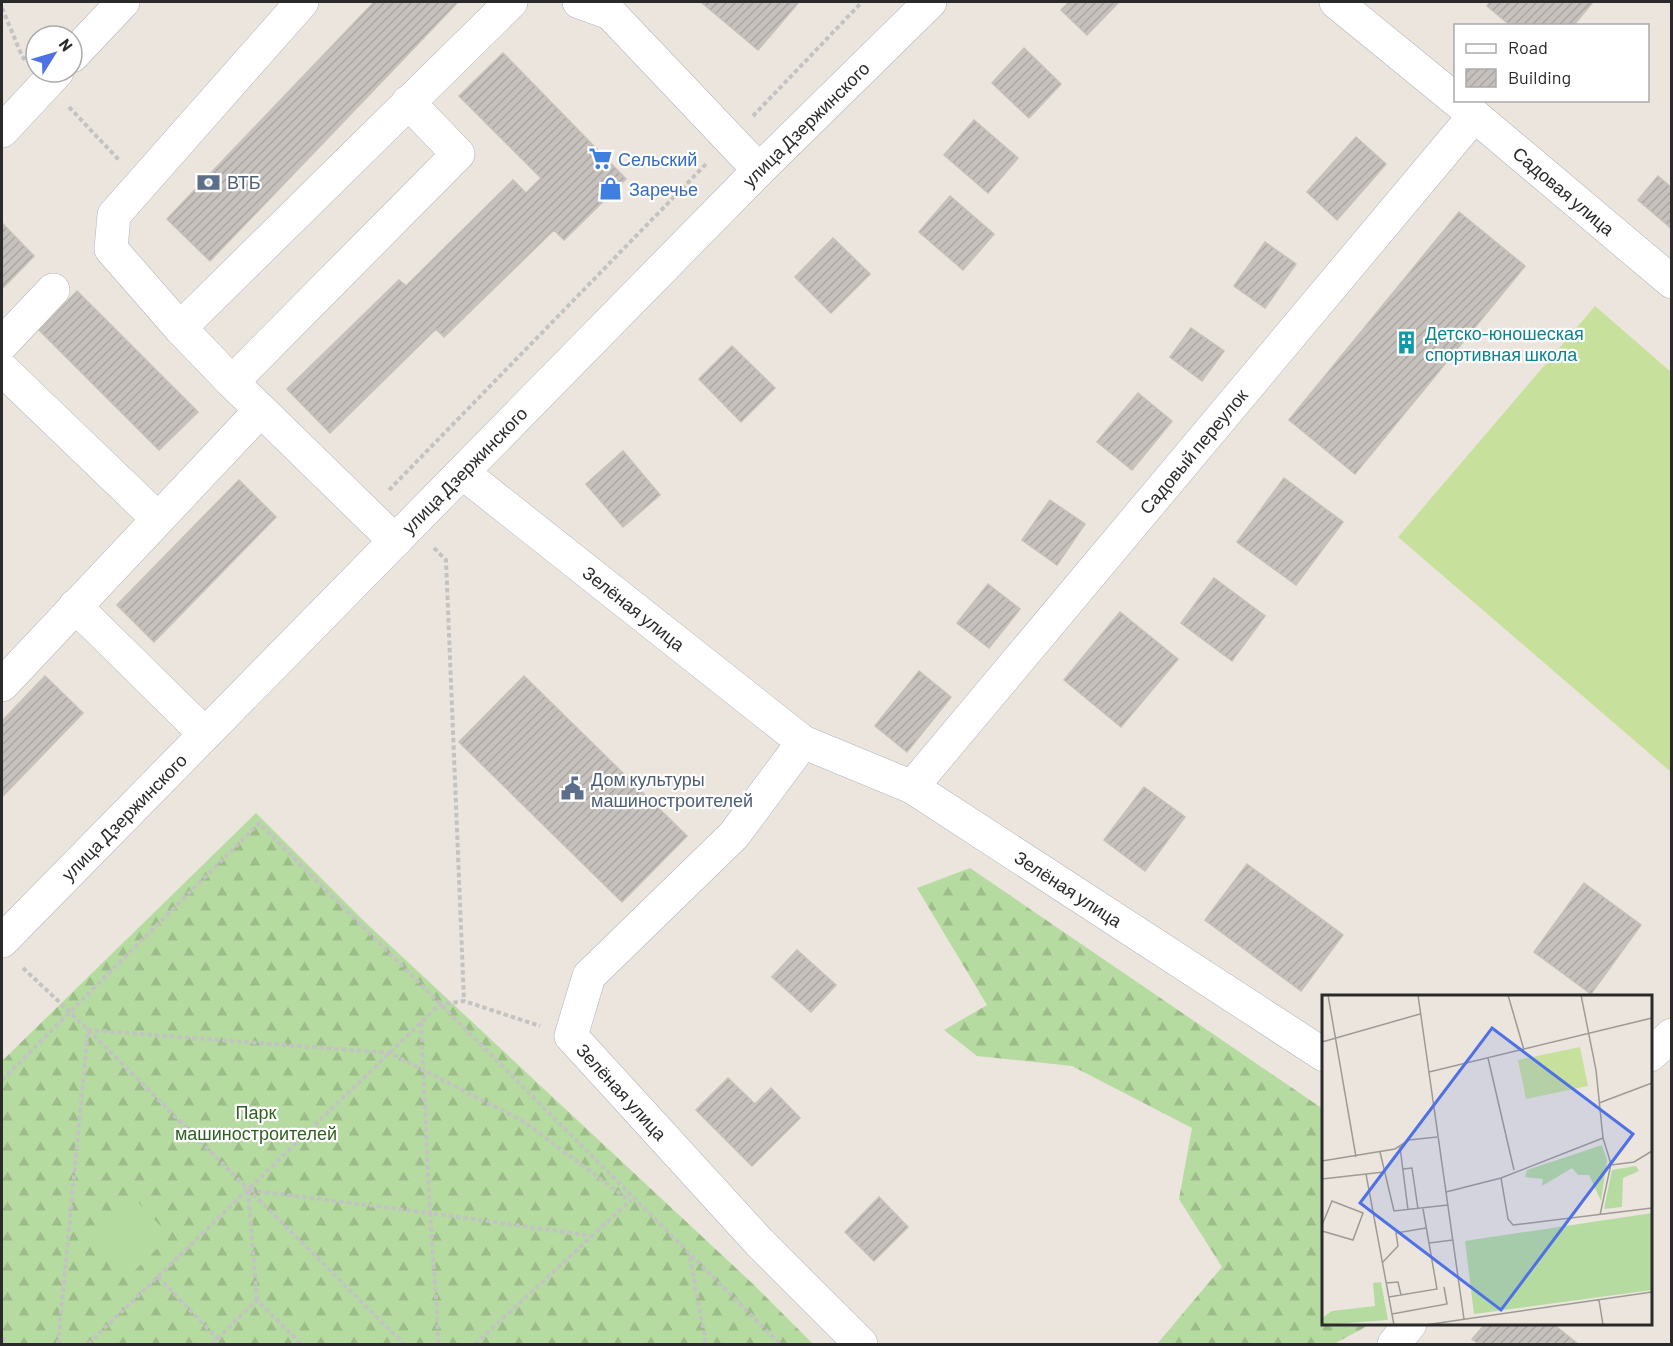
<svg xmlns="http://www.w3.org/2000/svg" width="1673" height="1346" font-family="Barlow,sans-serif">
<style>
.forest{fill:url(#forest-firs)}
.park{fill:#b6dba0}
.pitch{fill:#c7e19d}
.building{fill:url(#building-hatch);stroke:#c6c0b8;stroke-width:1.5}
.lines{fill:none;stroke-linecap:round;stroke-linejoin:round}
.minor-casing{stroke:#b1b4bc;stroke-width:34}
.path{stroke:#c3c3c3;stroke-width:4;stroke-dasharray:4.5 3;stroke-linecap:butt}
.minor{stroke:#fff;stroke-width:33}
.labels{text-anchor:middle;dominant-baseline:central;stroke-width:4.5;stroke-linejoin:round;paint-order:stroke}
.street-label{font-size:18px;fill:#2a2a2a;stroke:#fff}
.shop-label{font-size:18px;fill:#366cbe;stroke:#fff;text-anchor:start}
.service-label{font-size:18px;fill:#4e5e75;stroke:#fff;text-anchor:start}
.culture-label{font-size:18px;fill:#0d838f;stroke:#fff;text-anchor:start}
.park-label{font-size:18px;fill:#315f22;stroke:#fff}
.inset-road{fill:none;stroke:#9e9a96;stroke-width:1.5}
.view{fill:#4f71e6;fill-opacity:0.15;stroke:#4f71e6;stroke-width:3}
.inset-edge{fill:none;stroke:#2a2a2a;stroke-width:3}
</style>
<defs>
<pattern id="forest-firs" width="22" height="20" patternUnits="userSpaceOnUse" patternTransform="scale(1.5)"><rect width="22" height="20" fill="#b6dba0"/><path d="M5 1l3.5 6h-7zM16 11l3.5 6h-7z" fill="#9dbc8a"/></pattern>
<pattern id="building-hatch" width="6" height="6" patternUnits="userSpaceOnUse" patternTransform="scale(1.5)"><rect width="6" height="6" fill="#c6c1bd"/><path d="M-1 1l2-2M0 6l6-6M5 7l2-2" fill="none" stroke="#aaa6a3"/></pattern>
</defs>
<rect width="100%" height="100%" fill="#ebe5de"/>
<path class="forest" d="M256,813L365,922L753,1284L813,1344H2V1061Z
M970,868L1323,1109L1324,1324H1371L1334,1344H1157L1222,1267L1179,1199L1192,1128L1072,1066L977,1056L944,1030L987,1005L917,888Z"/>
<path class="park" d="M134,1198L170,1236L130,1275L93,1237Z"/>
<path class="pitch" d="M1595,306L1671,372V772L1398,537Z"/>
<path class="building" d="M374,2H458L210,261L167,219Z
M701,2H799L758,50Z
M1069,2H1119L1087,35L1061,10Z
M1490,2H1593L1573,26H1511L1487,6Z
M1024,48L1061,84L1029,118L992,83Z
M503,53L626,179L564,240L554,230L444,337L436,329L330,433L287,389L399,280L406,286L513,180L526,193L541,178L459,96Z
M974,120L1018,158L988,193L944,155Z
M1356,137L1386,164L1337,220L1307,192Z
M1658,176L1672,188V229L1638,200Z
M950,196L994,234L963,270L919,232Z
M1459,212L1525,266L1355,474L1289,420Z
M2,223L34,256L2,289Z
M833,238L870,274L831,313L795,277Z
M1265,242L1296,264L1265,308L1234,286Z
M77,291L198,412L159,450L39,330Z
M1191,328L1224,351L1202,381L1170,357Z
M732,346L775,388L741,422L699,379Z
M1138,393L1172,421L1132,470L1097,442Z
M623,451L660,495L623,527L586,484Z
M1284,478L1343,522L1296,585L1237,542Z
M239,480L276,517L154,642L117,605Z
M1050,500L1085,524L1057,565L1022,540Z
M1214,578L1265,616L1232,661L1181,623Z
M988,584L1020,609L989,648L957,623Z
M1120,612L1178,659L1121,727L1064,680Z
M919,671L951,697L907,752L875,726Z
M45,676L83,713L2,797V721Z
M524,676L687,836L622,902L459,742Z
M1144,787L1185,817L1145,871L1104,840Z
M1247,864L1343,935L1301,991L1205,920Z
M1584,883L1641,925L1591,994L1534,952Z
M797,950L836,985L811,1012L772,977Z
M728,1078L755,1104L771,1088L800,1118L752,1166L696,1110Z
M879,1197L908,1227L874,1261L845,1232Z
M1485,1324H1553L1578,1344H1479L1472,1339Z"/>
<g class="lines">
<defs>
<g id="minor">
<path d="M302,2L114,215L111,249L180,328L232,382L395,541"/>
<path d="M579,2L610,13L759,170"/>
<path d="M1336,2L1456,100"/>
<path d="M72,56L123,2"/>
<path id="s1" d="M1456,100L1672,282"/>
<path d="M2,131L57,72"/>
<path d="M180,328L511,2"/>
<path d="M2,344L53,290"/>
<path d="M2,369L158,519"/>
<path d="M232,382L458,154L408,102"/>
<path id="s2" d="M463,473L803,742L912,787L1324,1055"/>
<path d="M75,606L205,734"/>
<path d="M2,685L260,411"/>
<path id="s3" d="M803,742L734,835L589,976L571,1036L759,1242L861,1344"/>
<path id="s4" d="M912,787L1474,116"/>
<path id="s5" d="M2,941L759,170L930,2"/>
<path d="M1650,1055L1672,1035"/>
<path d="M1394,1344L1410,1324"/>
</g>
</defs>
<use href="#minor" class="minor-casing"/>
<path class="path" d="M2,8L22,56L25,60
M69,107L119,160
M753,116L862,2
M389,490L708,162
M434,548L446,560L464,1001
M23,968L70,1012L404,1344
M2,1080L259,823L780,1344
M690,1257L706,1344
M158,1277L218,1339
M257,1300L248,1190L430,1213L421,1022
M2,1338L8,1344
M58,1344L88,1030L390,1053L523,1121L630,1201
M88,1344L439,1005L464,1001L540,1026
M212,1344L257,1300L301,1344
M438,1344L437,1312L430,1213L592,1236
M475,1344L631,1200"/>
<use href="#minor" class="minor"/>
</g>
<defs>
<symbol id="supermarket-bare" viewBox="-9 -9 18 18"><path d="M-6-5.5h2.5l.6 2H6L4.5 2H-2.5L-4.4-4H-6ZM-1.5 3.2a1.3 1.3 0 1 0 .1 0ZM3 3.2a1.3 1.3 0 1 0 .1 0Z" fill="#3f7fe0" stroke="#fff" stroke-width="2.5" paint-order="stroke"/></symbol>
<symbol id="bank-bare" viewBox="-9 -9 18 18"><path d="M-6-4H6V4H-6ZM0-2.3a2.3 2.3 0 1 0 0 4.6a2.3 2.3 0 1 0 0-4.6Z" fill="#5c6f8a" stroke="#fff" stroke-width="2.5" paint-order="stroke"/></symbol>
<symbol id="shop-bare" viewBox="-9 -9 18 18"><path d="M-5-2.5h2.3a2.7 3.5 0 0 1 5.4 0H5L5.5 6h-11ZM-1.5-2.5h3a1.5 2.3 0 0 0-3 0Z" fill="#3f7fe0" stroke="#fff" stroke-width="2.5" paint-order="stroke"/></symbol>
<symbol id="building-bare" viewBox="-9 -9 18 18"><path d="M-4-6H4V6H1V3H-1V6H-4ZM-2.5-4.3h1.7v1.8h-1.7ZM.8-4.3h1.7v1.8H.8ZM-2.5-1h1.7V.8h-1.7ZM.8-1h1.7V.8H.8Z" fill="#0f9aa8" stroke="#fff" stroke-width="2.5" paint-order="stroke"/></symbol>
<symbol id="civic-bare" viewBox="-9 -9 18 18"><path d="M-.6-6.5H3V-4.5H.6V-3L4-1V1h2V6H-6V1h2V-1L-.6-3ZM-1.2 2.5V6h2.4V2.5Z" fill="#5c6f8a" stroke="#fff" stroke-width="2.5" paint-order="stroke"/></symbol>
</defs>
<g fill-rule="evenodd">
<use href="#supermarket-bare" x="584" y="142" width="33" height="33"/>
<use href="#bank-bare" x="192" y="166" width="33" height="33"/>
<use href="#shop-bare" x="594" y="172" width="33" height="33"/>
<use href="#building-bare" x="1390" y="326" width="33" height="33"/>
<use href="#civic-bare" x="556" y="772" width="33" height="33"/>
</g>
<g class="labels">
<g class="street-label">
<text stroke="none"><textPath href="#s5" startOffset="1146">улица Дзержинского</textPath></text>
<text stroke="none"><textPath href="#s1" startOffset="141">Садовая улица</textPath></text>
<text stroke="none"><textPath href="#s4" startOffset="438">Садовый переулок</textPath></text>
<text stroke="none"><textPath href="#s5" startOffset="660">улица Дзержинского</textPath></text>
<text stroke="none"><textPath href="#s2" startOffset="218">Зелёная улица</textPath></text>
<text stroke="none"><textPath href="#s5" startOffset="174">улица Дзержинского</textPath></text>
<text stroke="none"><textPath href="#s2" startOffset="738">Зелёная улица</textPath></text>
<text stroke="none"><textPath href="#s3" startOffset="456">Зелёная улица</textPath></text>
</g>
<g class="shop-label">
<text x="618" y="159">Сельский</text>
<text x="629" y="189">Заречье</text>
</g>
<g class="service-label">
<text x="227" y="182">ВТБ</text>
<text x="591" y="779">Дом культуры<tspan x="591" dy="21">машиностроителей</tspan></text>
</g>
<g class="culture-label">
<text x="1425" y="333">Детско-юношеская<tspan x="1425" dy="21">спортивная школа</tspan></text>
</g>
<g class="park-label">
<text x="256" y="1112">Парк<tspan x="256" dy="21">машиностроителей</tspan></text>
</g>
</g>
<g transform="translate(1322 995)">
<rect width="330" height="330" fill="#ebe5de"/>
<path d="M280,150L285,165L279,206L267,180H256L250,173L220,191L221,184L203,182L205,175ZM314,171L317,176L301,183L300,212L282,214L290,175ZM330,218V295L152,319L143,246ZM59,287L66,325L0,330V323L10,316L53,311L51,288Z" fill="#b6dba0"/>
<path d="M258,52L266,91L204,104L196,65Z" fill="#c7e19d"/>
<path class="inset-road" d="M6,0L34,162M96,0L142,324M186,0L202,55M259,0L274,75L281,143L289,169L278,220M0,47L98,19M166,63L192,175M107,77L330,23M277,108L330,88M78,152L86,215M58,157L72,216L126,210M0,166L73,154L87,145L115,142M289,170L312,167L330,156M81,174L90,173L96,214M44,179L72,330M179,183L186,224L191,230L330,213M0,184L62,177M124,197L179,183L281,143M0,230L10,206L41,218L31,245L0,236M107,248L131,245M60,268L76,251L74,238L104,233M64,288L76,287L79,300M67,302L115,294L101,214M277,305L281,330M70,319L125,309L122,292M103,330L330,297"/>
<path class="view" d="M170,33L311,139L179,315L38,208Z"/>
<rect width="330" height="330" class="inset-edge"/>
</g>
<rect width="1673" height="1346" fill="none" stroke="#2a2a2a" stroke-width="6"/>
<rect x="1454" y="24" width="195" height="78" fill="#ffffff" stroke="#aaaaaa" stroke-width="1.5"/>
<rect x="1466" y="44" width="30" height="9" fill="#ffffff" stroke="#aaaaaa" stroke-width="1.5"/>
<text x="1508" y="54" font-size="18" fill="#2a2a2a">Road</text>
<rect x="1466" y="69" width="30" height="18" fill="url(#building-hatch)" stroke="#aaaaaa" stroke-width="1.5"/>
<text x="1508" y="84" font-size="18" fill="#2a2a2a">Building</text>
<g transform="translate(54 54) rotate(53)"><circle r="28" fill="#ffffff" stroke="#aaaaaa" stroke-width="1.5"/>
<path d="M0-4.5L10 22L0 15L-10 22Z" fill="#4f71e6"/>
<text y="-9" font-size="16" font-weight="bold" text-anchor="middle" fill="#2a2a2a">N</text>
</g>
</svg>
